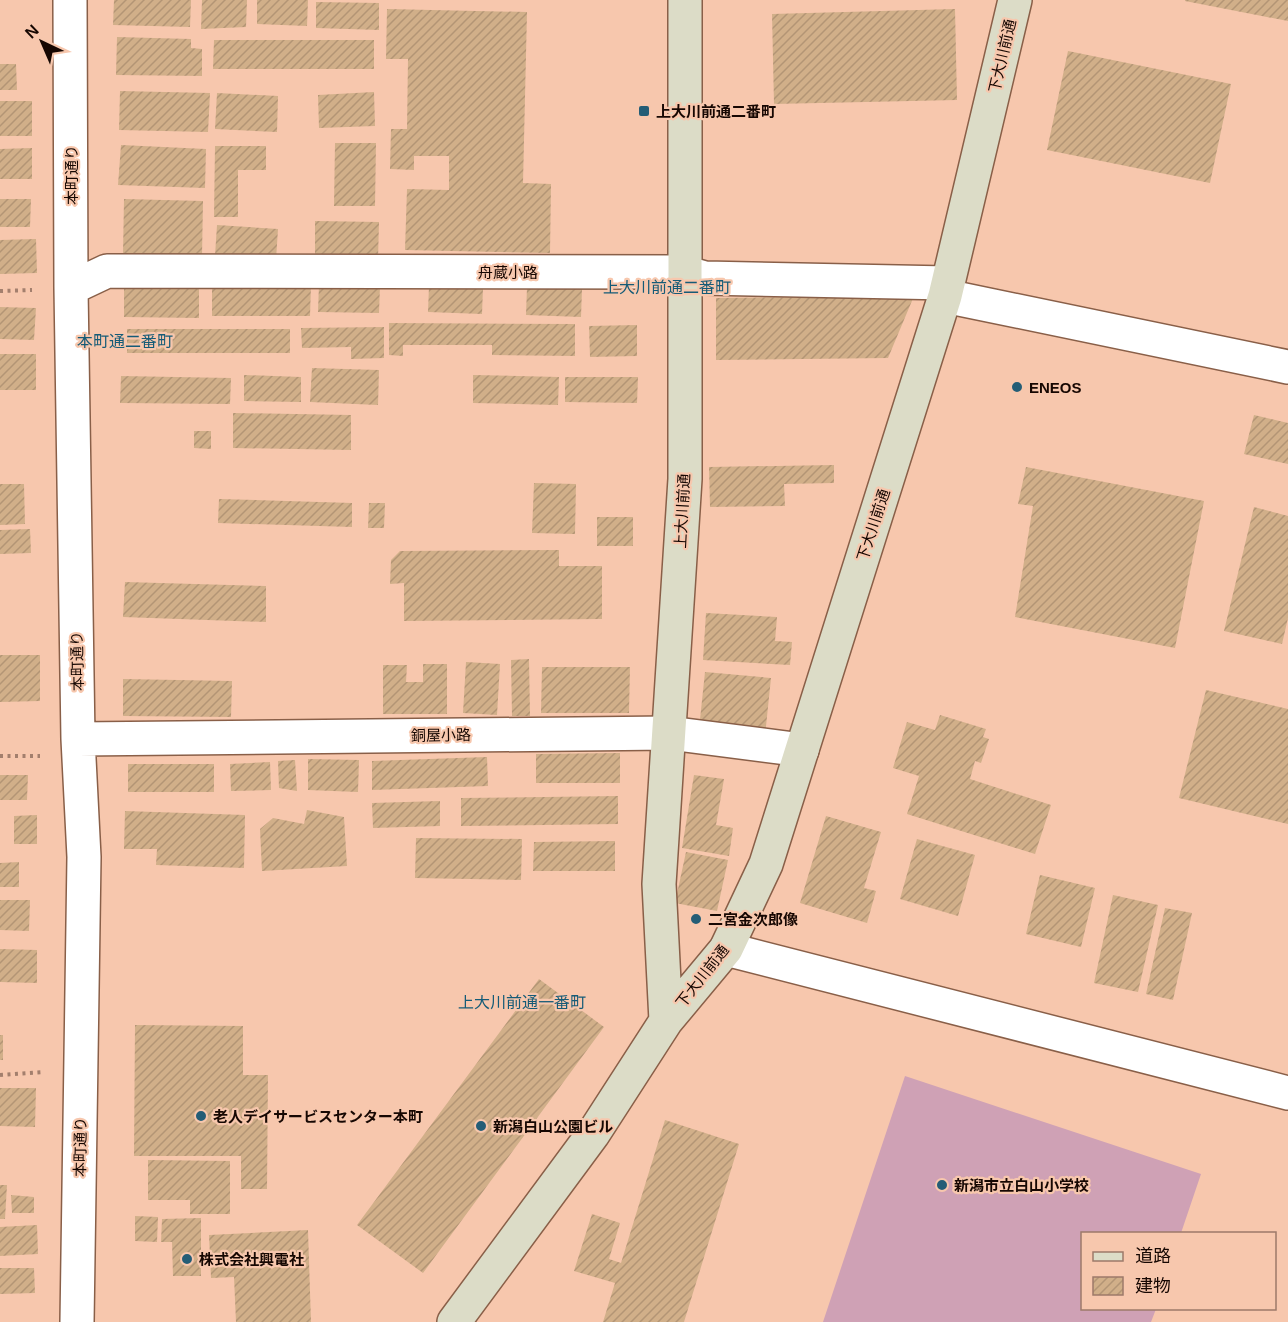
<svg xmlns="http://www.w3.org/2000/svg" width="1288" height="1322" font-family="Arial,'Noto Sans JP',sans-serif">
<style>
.pitch{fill:#cfa1b5}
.building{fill:url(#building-hatch)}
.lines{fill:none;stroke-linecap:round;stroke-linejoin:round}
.street-casing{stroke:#895f48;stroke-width:36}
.secondary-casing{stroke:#895f48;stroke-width:36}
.path{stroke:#a37f6d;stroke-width:4;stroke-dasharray:3 4.5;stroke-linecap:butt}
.street{stroke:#fff;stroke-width:33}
.secondary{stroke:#dcdcc7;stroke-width:33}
.poi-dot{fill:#245d76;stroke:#f7c7ad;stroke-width:2}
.labels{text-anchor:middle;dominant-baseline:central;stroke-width:4.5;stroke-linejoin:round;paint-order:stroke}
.street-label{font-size:15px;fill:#160702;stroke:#f7c7ad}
.poi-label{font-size:15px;font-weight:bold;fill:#160702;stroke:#f7c7ad;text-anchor:start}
.neighbourhood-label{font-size:16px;fill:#155b77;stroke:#f7c7ad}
</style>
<defs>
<pattern id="building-hatch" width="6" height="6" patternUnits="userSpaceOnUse" patternTransform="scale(1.5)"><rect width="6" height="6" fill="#d1af89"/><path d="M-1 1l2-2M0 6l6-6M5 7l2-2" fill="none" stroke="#b39575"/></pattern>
</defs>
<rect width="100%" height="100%" fill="#f7c7ad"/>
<path class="pitch" d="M905,1076L1201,1174L1181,1233L1082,1234V1308L1156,1309L1151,1322H823Z"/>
<path class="building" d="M114,0H191L190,27L113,25Z
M202,0H247L246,27L201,29Z
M257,0H308L307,26L257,24Z
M1185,0H1288V21L1185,1Z
M316,2L379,3V30L316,28Z
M387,9L527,12L523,183L551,184L550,253L405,250L407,189L449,190V156H414V170L390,169L391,129H407L408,59H386Z
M955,9L957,100L774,104L772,14Z
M117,37L191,39V48L202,49V76L116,75Z
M214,40H374V69H213Z
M1068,51L1231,84L1210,183L1047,150Z
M0,64H16L17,90H0Z
M120,91L210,93L208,132L119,130Z
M374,92L375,126L319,128L318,95Z
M217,93L278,96L277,132L215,129Z
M0,101H32V136H0Z
M335,143H376L375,206H334Z
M121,145L206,149L205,188L118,185Z
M215,146H266V170H238V217H214Z
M32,148V179H0V149Z
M0,199H31L30,227H0Z
M124,199L203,201L202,256L123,254Z
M315,221L379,222L378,260L315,259Z
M217,225L278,229L276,260L215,256Z
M36,239L37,273L0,274V240Z
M212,284H311L310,316H212Z
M319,284L380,286L379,313L318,312Z
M124,286L199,287V318L124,317Z
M429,286L483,288L482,314L428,312Z
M527,287L582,289L581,317L526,315Z
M914,296L888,358L716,360V298Z
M0,307L36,308L34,340L0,339Z
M389,323L575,324V356L492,355V345H403V356L389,355Z
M637,325V356L590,357L589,326Z
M384,327V358L351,359V347L302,348L301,328Z
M127,329H290V353H127Z
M0,354H36V390H0Z
M312,368L379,370L378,405L310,402Z
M244,375L301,377V402L244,401Z
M473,375L559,377L558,405L473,403Z
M121,376L231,378L230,404L120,403Z
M565,377H638L637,403L565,402Z
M233,413L351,415V450L233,448Z
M1254,415L1288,423V464L1244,454Z
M194,431H211V449L194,448Z
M834,465V483L784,484L785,506L710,507L709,467Z
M1026,467L1204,501L1175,648L1015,617L1033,506L1018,504Z
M534,483L576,484L575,534L532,533Z
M0,484H24L25,524L0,525Z
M219,499L352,503V527L218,523Z
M369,503H385L384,528H368Z
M1254,507L1288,516V618L1282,644L1224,631Z
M597,517H633V546H597Z
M30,529L31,553L0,554V530Z
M559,550V566H602V619L404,621V583L390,584L391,560L400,551Z
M125,582L266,586V622L123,617Z
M706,613L777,617L775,641L792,642L790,665L703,660Z
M0,655H40V701L0,702Z
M529,659L530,716H512L511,660Z
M466,662L500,664L497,715L463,713Z
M423,664H447V714H383V665H407L406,682H423Z
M542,667H630L629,713H541Z
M705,672L771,678L765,736L699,729Z
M123,679L232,681L231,717L123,716Z
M1206,690L1288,709V824L1179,798Z
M940,715L986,729L983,737L989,739L981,763L975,761L970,779L1051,805L1035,854L907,814L919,776L893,768L907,722L935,730Z
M620,753V783H536V754Z
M487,757L488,786L372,790V761Z
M308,759L359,760L358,792L308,790Z
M295,760L297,791L279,788L278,761Z
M270,762L271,790L231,791L230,764Z
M128,764H214V792H128Z
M0,775H28L27,800H0Z
M694,775L724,779L716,825L733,828L729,856L682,848Z
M618,796V824L461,826V798Z
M440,801V826L373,828L372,803Z
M307,810L344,817L347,866L262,871L260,829L273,818L304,824Z
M125,811L245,815L244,868L156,865L157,849H124Z
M37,815V844H14V816Z
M826,816L881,832L864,888L876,891L867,923L800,903Z
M416,838L522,839L521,880L415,878Z
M917,839L975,855L958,916L900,899Z
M615,841V871H533L534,842Z
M686,852L728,860L717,911L675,903Z
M19,862V887H0V863Z
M1040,875L1095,888L1081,947L1026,934Z
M1113,895L1158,905L1138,992L1094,983Z
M0,900H30L29,931L0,930Z
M1165,908L1192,913L1173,1000L1146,994Z
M0,949L37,950V983L0,982Z
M539,979L604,1027L423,1273L357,1225Z
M135,1025L243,1026V1075H268L267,1189H241V1156H134Z
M0,1035H3V1060H0Z
M0,1088H36L35,1127L0,1126Z
M665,1120L739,1144L684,1322H603L615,1283L574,1271L592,1214L620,1223L609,1259L621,1263Z
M148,1160L230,1161V1214H190V1200H148Z
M0,1185H7L5,1219H0Z
M11,1195L34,1197V1213H12Z
M135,1216L158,1217L157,1242L135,1241Z
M201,1218V1276H173L172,1242H161L162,1219Z
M37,1225L38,1254L0,1256V1227Z
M308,1230L311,1322H236L234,1277L211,1278L209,1235Z
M0,1268H34L35,1293L0,1294Z"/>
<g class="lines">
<defs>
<path id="street" d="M70,0L71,288L78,739L84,857L77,1322
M71,288L107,271L684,272L705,278L948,283
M945,296L1288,367
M78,739L669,733L802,750
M726,949L1288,1093"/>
<path id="secondary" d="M666,1021L659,884L685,479V0
M454,1322L593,1134L666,1021L726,949L766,864L945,296L1015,0"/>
</defs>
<use href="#street" class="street-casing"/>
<use href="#secondary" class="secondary-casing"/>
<path class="path" d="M0,291L32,290
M0,756H40
M0,1075L44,1072"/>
<use href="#street" class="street"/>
<use href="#secondary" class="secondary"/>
</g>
<g class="poi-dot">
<rect x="638" y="105" width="12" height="12" rx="3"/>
<circle cx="1017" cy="387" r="6"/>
<circle cx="696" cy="919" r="6"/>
<circle cx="201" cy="1116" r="6"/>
<circle cx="481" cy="1126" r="6"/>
<circle cx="942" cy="1185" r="6"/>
<circle cx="187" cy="1259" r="6"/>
</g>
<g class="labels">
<g class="street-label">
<text transform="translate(1002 56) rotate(-77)">下大川前通</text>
<text transform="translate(71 175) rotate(-90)">本町通り</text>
<text x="508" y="272">舟蔵小路</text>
<text transform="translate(682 511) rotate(-87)">上大川前通</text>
<text transform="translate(873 525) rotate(-72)">下大川前通</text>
<text transform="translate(77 661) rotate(-91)">本町通り</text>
<text transform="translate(441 735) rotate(-1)">銅屋小路</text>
<text transform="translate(702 976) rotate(-52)">下大川前通</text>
<text transform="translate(80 1147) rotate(-89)">本町通り</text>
</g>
<g class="poi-label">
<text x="656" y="111">上大川前通二番町</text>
<text x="1029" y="387">ENEOS</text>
<text x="708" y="919">二宮金次郎像</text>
<text x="213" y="1116">老人デイサービスセンター本町</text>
<text x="493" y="1126">新潟白山公園ビル</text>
<text x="954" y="1185">新潟市立白山小学校</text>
<text x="199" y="1259">株式会社興電社</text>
</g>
<g class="neighbourhood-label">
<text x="667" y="287">上大川前通二番町</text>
<text x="125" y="341">本町通二番町</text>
<text x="522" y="1002">上大川前通一番町</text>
</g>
</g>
<rect x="1081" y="1232" width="195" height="78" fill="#f7c7ad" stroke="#9d7a69" stroke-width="1.5"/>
<rect x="1093" y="1252" width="30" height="9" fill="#dcdcc7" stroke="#9d7a69" stroke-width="1.5"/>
<text x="1135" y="1262" font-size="18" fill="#160702">道路</text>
<rect x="1093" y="1277" width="30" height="18" fill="url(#building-hatch)" stroke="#9d7a69" stroke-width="1.5"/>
<text x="1135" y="1292" font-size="18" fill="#160702">建物</text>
<g transform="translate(42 42) rotate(316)" stroke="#f7c7ad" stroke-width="4.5" paint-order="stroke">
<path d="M0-4.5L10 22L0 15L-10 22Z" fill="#160702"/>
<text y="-9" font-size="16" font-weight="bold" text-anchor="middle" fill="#160702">N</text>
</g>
</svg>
